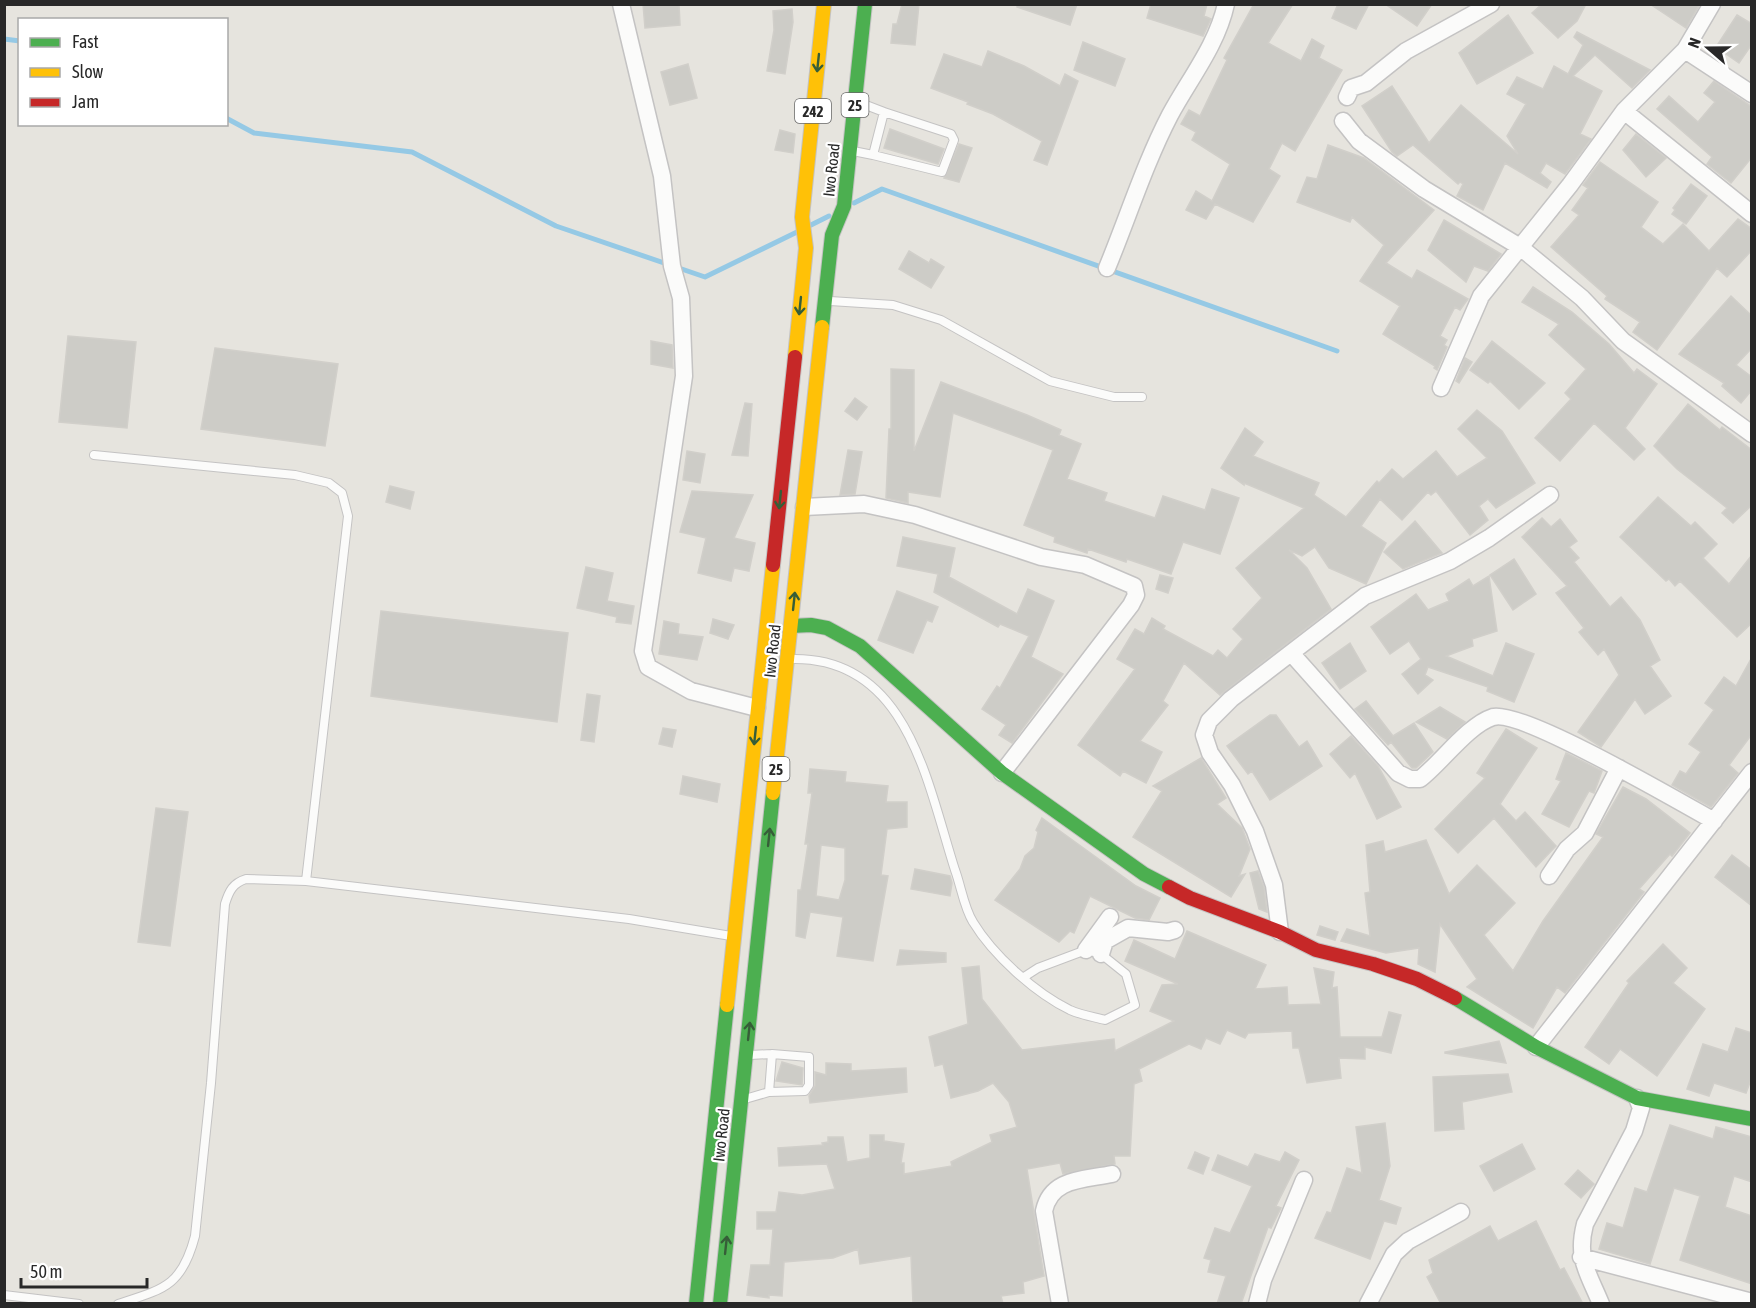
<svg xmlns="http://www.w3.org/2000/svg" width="1756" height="1308" font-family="'Asap Condensed',sans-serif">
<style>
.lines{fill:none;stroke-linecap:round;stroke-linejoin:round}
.stream{stroke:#95c9e5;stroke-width:5}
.building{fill:#cdccc7;stroke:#d1cfca;stroke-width:1.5;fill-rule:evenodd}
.lane-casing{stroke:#c4c3c3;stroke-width:10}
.street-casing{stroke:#c4c3c3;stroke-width:19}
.fast-casing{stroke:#c4c3c3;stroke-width:16}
.slow-casing{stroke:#c4c3c3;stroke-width:16}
.jam-casing{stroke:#c4c3c3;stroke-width:16}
.lane{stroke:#fbfbfa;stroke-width:8}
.street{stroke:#fbfbfa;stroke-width:16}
.fast{stroke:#4caf50;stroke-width:14}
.slow{stroke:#ffc107;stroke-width:14}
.jam{stroke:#c62828;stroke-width:14}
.oneway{stroke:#365e38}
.labels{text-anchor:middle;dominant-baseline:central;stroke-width:4.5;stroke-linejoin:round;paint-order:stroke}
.shield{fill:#fff;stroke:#686868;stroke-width:1.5}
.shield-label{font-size:15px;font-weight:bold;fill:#282828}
.street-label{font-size:16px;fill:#282828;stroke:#fff}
</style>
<rect width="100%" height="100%" fill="#e6e4de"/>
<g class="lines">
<path class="stream" d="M4,39L20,41
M226,118L254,133L412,152L556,226L705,277L797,232
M854,203L882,189L1337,351
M811,225L829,216"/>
</g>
<path class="building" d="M643,4H679L680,25L645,28Z
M902,4H919L915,45L891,43L893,24H897Z
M1017,4H1077L1070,25L1017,7Z
M1151,4H1207L1204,16L1211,19L1203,36L1147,18Z
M1254,4H1293L1268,43L1301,61L1312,39L1324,46L1319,58L1342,70L1295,151L1282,143L1269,169L1280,176L1253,222L1215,204L1206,219L1186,210L1196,191L1212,201L1230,164L1192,140L1196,132L1181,124L1189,110L1200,116L1227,60L1224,58Z
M1338,4H1369L1356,29L1332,18Z
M1385,4H1432L1417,26Z
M1542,4H1586L1577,21L1558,38L1532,13Z
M1650,4H1700L1686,28Z
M792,9L793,22L785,74L767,71L774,30L773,11Z
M1508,15L1533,53L1477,84L1459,53Z
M1737,15L1752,24V44L1739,63L1716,47Z
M1577,32L1650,70L1632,88L1595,55L1573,76L1602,91L1580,134L1591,139L1565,174L1546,163L1540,173L1551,182L1547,188L1505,163L1483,210L1457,196L1463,184L1460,182L1458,184L1413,145L1397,156L1392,152L1362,106L1392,86L1429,143L1461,105L1518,154L1507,136L1526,104L1507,94L1517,77L1543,89L1554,66L1568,74L1583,45L1574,37Z
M1083,42L1125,59L1115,86L1074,70Z
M988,51L1024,66L1060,86L1065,74L1078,81L1047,165L1034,160L1042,141L993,114L967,104L968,102L931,88L944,54L982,67Z
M688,64L697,98L670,105L661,72Z
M1714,81L1752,107V157L1731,183L1707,164L1712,157L1657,109L1669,96L1698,122L1715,102L1704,93Z
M890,129L944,149L938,164L884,148Z
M780,130L795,134L793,153L775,150Z
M1636,134L1666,158L1646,177L1623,150Z
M959,144L972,148L959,182L944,178Z
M1328,145L1364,158L1434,210L1386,263L1412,279L1417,270L1468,299L1460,310L1455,307L1440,336L1447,340L1444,345L1447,347L1437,370L1434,368L1435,366L1383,334L1400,306L1360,281L1384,245L1352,217L1350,222L1297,202L1307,177L1317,179Z
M1600,162L1658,202L1641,227L1663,244L1683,224L1709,251L1738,219L1752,229V250L1727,277L1717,268L1657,350L1633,332L1640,322L1605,299L1607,296L1551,247L1579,215L1572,210L1588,188L1583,185Z
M1691,184L1707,196L1686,224L1672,214L1675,210L1673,208Z
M1444,220L1501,254L1488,271L1474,266L1466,282L1428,250Z
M909,251L929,263L931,259L944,267L931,288L899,269Z
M1533,287L1572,312L1609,344L1634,373L1637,369L1657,384L1625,428L1645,449L1634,460L1594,423L1560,461L1535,438L1571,399L1565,393L1586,369L1549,335L1559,324L1522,302Z
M1731,296L1752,316V348L1736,365L1752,377V390L1741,403L1722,386L1724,383L1679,354Z
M68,336L136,342L127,428L59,422Z
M651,341L672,345L673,368L651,364Z
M1492,341L1545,383L1519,409L1490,381L1488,383L1470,370Z
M215,348L338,364L325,446L201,429Z
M1465,358L1472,362L1459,383L1456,381Z
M891,369L914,370V451L941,382L1027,415L1061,430L1059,435L1081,444L1067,479L1107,493L1104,501L1155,518L1163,496L1205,510L1212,489L1239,498L1220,554L1183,542L1171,574L1127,559L1126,562L1088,549L1087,553L1054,542L1055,537L1024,525L1053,450L953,413L940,497L908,492V503L886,498L889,429H891Z
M855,398L867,407L857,420L845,411Z
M745,403L752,404L748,456L732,455Z
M1688,404L1720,430L1722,427L1752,450V505L1733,523L1722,513L1727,508L1677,469L1654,446Z
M1477,410L1502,431L1535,483L1496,508L1488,499L1479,506L1488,520L1470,535L1436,491L1431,495L1428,492L1402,520L1380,499L1361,526L1386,543L1366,584L1329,568L1315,547L1302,556L1289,550L1307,568L1331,609L1220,695L1184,663L1163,701L1168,705L1140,741L1162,752L1146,783L1123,771L1120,776L1078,745L1135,669L1117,659L1135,629L1144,634L1152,618L1165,626L1163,629L1213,656L1218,650L1227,658L1243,639L1233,629L1262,598L1236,568L1304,508L1244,483V485L1221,468L1245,428L1263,442L1253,456L1319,483L1314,495L1346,517L1377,481L1379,483L1392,469L1403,479L1436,451L1457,477L1487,458L1458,429Z
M848,450L862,452L855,494L840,495Z
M687,451L705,454L700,483L683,480Z
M390,486L414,492L410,509L386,502Z
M692,491L753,495L734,538L755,543L749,571L734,568L731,581L698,573L706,538L680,532Z
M1658,497L1691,526L1695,522L1717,544L1703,558L1729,584L1752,555V623L1737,637L1680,581L1675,586L1669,579L1666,581L1620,537Z
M1542,518L1551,527L1560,519L1577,541L1569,547L1579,558L1574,562L1610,607L1621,597L1640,620L1660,660L1650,666L1671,696L1645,714L1635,699L1601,747L1578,732L1619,675L1604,649L1598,655L1579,632L1584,628L1556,593L1567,586L1522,537Z
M1415,521L1442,553L1403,569L1384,552Z
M903,537L955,548L949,577L1017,614L1028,589L1054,601L1031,657L1063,674L1012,743L999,735L1006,725L982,709L997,686L1000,688L1029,636L1000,624L998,627L934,592L938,574L897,566Z
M1514,559L1536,594L1513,610L1490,575Z
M586,567L613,573L607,601L634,606L631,624L616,622L617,617L577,608Z
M1160,575L1173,578L1168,593L1156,589Z
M1489,576L1497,631L1472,639L1473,646L1446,656L1493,676L1506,643L1534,654L1514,702L1487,691L1488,687L1428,667L1425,675L1433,680L1418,694L1402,674L1421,659L1409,641L1390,654L1371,627L1416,594L1428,610L1449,601L1446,594L1469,579L1473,586Z
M897,591L938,607L932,622L927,620L913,653L878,640Z
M381,611L568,633L557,722L371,696Z
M713,619L734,625L728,639L710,633Z
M664,621L679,624L678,634L703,637L697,660L659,654Z
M1350,643L1366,671L1340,689L1322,663Z
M1752,657V734L1729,765L1738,773L1711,807L1672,785L1680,771L1686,774L1701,752L1689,744L1714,710L1705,703L1724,677L1736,686Z
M587,694L600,696L594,742L581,740Z
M1366,701L1393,736L1414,723L1433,752L1416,768H1412L1391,742L1388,745L1355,709Z
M1440,707L1465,722L1447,739L1416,722Z
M1270,715H1276L1299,747L1307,741L1322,766L1270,800L1252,771L1248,774L1227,746Z
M663,728L676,730L672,747L659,744Z
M1506,729L1537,748L1500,804L1516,821L1525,812L1556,846L1536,867L1494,818L1458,853L1435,829L1485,778L1477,773Z
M1351,736L1378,766L1401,807L1377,819L1355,773L1350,778L1330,754Z
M1566,753L1602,771L1594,793L1589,791L1569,827L1542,814L1561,781L1556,779Z
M1201,758L1226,798L1217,804L1242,828L1250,849L1239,876L1245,874L1231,897L1133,837L1162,791L1153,786Z
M810,769L846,772L845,782L888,786L886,802H907V827L887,829L881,875L888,876L873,961L837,956L843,917L810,912L805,938L796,936L798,890H801L808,844H805L812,793H808ZM821,845L845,848V880L839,900L816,896Z
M683,776L720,784L717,802L680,794Z
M1623,787L1646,799L1690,833L1672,856L1670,854L1639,889L1644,892L1565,993L1557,987L1533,1028L1467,987L1477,979L1440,924L1435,972L1418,964L1419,948L1386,953L1341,941L1347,929L1370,936L1365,893L1370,892L1366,845L1383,841L1385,852L1426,840L1449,894L1477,865L1515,903L1484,935L1513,971L1543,921L1603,837L1596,834Z
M156,808L188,812L170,946L138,942Z
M1042,818L1136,886L1160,898L1149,920L1135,918L1090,896L1074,933L1070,931L1059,942L995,900L1020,869L1025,856L1034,848L1038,832L1036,830Z
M1732,855L1752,870V906L1715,877Z
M915,869L950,876L952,883L950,896L911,889Z
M1258,871L1264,887L1267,912L1259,909L1250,873Z
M1320,926L1338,932L1335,940L1317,935Z
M1187,931L1266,965L1255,989L1287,987L1288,1005L1321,1004L1314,968L1334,972L1332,988L1337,987L1340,1037H1382L1389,1012L1401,1015L1391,1053L1365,1047V1059L1339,1058L1341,1078L1307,1083L1299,1048H1293L1292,1031L1248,1033L1245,1038L1227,1030L1220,1044L1206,1038L1201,1049L1189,1044L1139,1069L1142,1081L1134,1084L1130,1156H1114L1115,1164L1063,1174L1060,1163L1027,1169L1044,1276L1023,1282L1024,1293L1001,1296L1003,1304H913L911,1256L860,1264L858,1249L833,1258L784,1262L782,1296L769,1295V1298L747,1295L751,1265H770L773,1229H757V1212H776L779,1192L802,1195L835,1189L827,1164L779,1166L778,1148L823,1145L822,1143L828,1142V1137H843L847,1162L870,1158V1135H884V1141L904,1144L901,1163H904V1174L952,1166L951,1162L992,1142L990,1135L1017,1127L1009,1102L993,1083L978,1091L951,1098L943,1064L935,1066L929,1037L968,1024L962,968L979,966L982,999L1022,1050L1114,1039L1115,1051L1174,1021L1150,1011L1162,985L1178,984L1125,961L1134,940L1175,959Z
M1663,944L1687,968L1673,983L1705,1009L1657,1076L1620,1049L1609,1064L1585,1047L1629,983L1627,981Z
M900,950L946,953V962L897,965Z
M1736,1028L1752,1033V1077L1746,1093L1714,1083L1709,1096L1687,1089L1703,1044L1728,1052Z
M1499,1041L1506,1063L1445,1053V1052Z
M782,1062L803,1068L802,1085L776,1081Z
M826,1063L851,1064V1071L906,1068L907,1092L810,1103L809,1096L815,1086V1072L826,1075Z
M1508,1074L1512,1092L1462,1102L1464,1129L1435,1131L1433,1077Z
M1385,1123L1390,1166L1379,1200L1401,1208L1396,1224L1384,1221L1370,1259L1315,1238L1327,1212L1331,1213L1347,1168L1362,1173L1356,1127Z
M1670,1125L1713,1139L1716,1127L1752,1137V1182L1734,1176L1725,1207L1752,1216V1284L1680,1260L1700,1196L1674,1188L1650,1264L1599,1249L1607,1223L1623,1228L1635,1188L1647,1192Z
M1522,1144L1535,1169L1494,1191L1480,1166Z
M1195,1152L1209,1158L1203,1174L1188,1168Z
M1285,1152L1299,1160L1276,1206L1281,1208L1271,1228L1268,1227L1241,1304H1217L1226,1276L1208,1272L1211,1260L1204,1258L1215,1228L1230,1233L1252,1186L1212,1170L1218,1155L1248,1167L1255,1154L1280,1162Z
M1578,1170L1594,1184L1581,1198L1565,1184Z
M1536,1221L1560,1270L1564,1268L1583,1304H1441L1427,1277L1433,1273L1429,1260L1490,1226L1498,1241Z"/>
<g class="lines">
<defs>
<path id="lane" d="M853,151L873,155L884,112L858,102
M873,155L942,172L954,140L951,134L884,112
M830,301L893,305L941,320L1050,381L1114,397H1142
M94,455L295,475L329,483L342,493L348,516L306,881
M791,659C908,656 927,783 955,870C961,886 964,908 973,922C993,955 1035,993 1070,1010C1081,1015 1094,1017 1105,1020L1135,1005L1126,974L1101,954L1086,950L1038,968L1024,977
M769,1092L805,1091L809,1085V1057L772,1054
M745,1099L769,1092L772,1054L750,1055
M4,1295L79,1304
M118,1304C164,1289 182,1286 195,1236L211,1083L225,904C229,891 233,883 246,879L306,881L629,919L731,936"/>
<path id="street" d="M621,4L662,176L672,266L681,298L684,376L643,651L648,667L691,691L757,708
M1685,50L1752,94
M1347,97L1351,88L1366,83L1406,51L1491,4
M1624,111L1752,214
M1343,121L1359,141L1424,189L1520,247L1582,298L1623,341L1752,434
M1107,268C1128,217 1145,163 1170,115C1190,78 1217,45 1226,4
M1441,388L1481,296L1570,185L1624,111L1685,50L1712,4
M804,507L864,504L915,515L1041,557L1085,565L1134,586L1136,595L1131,605L1002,773
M1292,654L1398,773L1410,779H1420C1441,763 1468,725 1493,717C1521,709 1680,802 1714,821
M1549,876L1567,849L1585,833L1619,768
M1280,932L1274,885L1255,831L1232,785L1210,753L1204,735L1209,721L1231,699L1365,596L1450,561L1489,538L1550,495
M1086,950L1110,917
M1101,954L1105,941L1128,928L1168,932L1175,930
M1536,1047L1752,772
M1581,1257L1752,1302
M1060,1304L1044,1211C1051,1178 1083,1180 1112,1174
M1257,1304L1263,1280L1304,1180
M1368,1304L1394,1254L1408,1241L1461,1212
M1601,1304C1588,1272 1576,1259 1585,1224L1634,1131L1641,1108L1637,1098"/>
<path id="fast" d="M822,327L832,235L844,206L865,4
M791,626L811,625L827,628L860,646L1002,773L1144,874L1169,887
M1455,998L1536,1047L1637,1098L1752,1119
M696,1304L727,1005
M720,1304L773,793"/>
<path id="slow" d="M795,357L806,248L802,217L824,4
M773,793L822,327
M727,1005L773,565"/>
<path id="jam" d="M773,565L795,357
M1169,887L1190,898L1280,932L1316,950L1373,964L1417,979L1455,998"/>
</defs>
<use href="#lane" class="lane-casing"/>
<use href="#street" class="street-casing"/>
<use href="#fast" class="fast-casing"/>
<use href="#slow" class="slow-casing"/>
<use href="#jam" class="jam-casing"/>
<use href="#lane" class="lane"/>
<use href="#street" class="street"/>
<use href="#fast" class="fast"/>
<use href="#slow" class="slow"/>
<use href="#jam" class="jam"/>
</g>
<defs><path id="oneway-shaft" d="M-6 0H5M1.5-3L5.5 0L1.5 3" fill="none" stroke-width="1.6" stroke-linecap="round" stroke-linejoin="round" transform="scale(1.5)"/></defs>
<g class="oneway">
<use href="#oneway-shaft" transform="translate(818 63) rotate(96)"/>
<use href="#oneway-shaft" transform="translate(800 306) rotate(96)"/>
<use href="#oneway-shaft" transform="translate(780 500) rotate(96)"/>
<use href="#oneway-shaft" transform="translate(794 601) rotate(-84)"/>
<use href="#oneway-shaft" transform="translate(755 736) rotate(96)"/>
<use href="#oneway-shaft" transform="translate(769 837) rotate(-84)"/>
<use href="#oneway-shaft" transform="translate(749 1031) rotate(-84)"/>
<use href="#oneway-shaft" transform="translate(726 1245) rotate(-84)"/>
</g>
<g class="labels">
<g class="shield">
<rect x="841.5" y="93" width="27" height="24" rx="4.5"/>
<rect x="795" y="99" width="36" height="24" rx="4.5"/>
<rect x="762.5" y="757" width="27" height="24" rx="4.5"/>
</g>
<g class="shield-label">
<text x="855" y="105">25</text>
<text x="813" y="111">242</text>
<text x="776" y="769">25</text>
</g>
<g class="street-label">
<text transform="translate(831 170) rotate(-84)">Iwo Road</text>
<text transform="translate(772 651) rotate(-84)">Iwo Road</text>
<text transform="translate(721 1135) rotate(-84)">Iwo Road</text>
</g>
</g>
<rect width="1756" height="1308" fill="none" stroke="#282828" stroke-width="12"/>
<rect x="18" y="18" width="210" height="108" fill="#ffffff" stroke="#a9a9a9" stroke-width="1.5"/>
<rect x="30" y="38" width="30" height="9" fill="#4caf50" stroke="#a9a9a9" stroke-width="1.5"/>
<text x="72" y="48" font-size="18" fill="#282828">Fast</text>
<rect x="30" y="68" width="30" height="9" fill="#ffc107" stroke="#a9a9a9" stroke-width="1.5"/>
<text x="72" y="78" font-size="18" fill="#282828">Slow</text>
<rect x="30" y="98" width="30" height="9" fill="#c62828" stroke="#a9a9a9" stroke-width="1.5"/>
<text x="72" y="108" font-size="18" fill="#282828">Jam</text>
<g transform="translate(1708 48) rotate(290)" stroke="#ffffff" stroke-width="4.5" paint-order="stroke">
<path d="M0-4.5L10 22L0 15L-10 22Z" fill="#282828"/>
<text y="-9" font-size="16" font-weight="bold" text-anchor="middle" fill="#282828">N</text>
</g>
<path d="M21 1278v9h126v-9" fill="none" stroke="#282828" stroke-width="3"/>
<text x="30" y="1278" font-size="18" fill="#282828" stroke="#ffffff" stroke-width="4.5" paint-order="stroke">50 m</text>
</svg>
